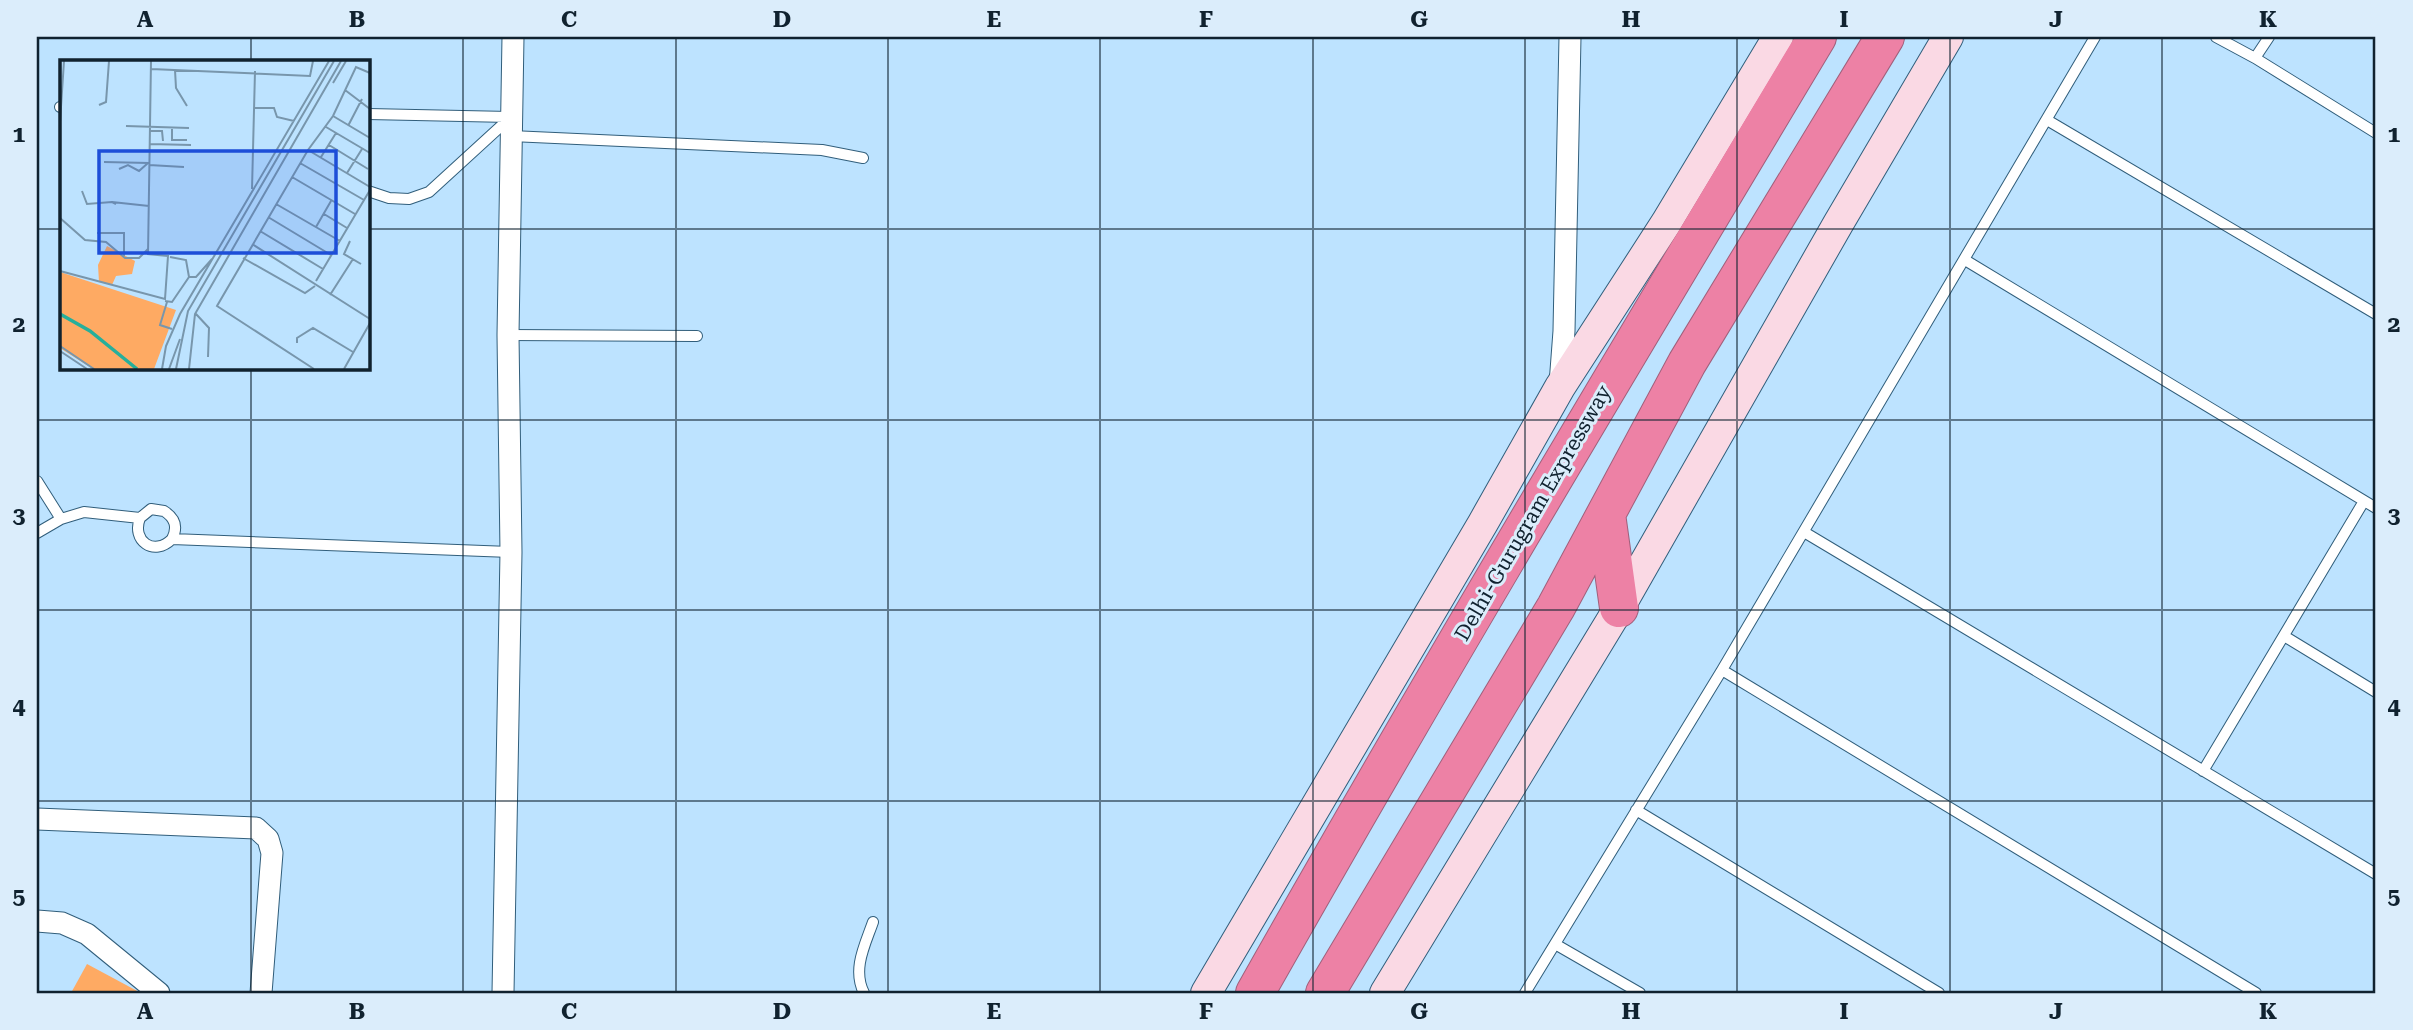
<svg xmlns="http://www.w3.org/2000/svg" width="2413" height="1030" font-family="'Roboto Serif',serif">
<style>
.green{fill:#feaa63}
.lines{fill:none;stroke-linecap:round;stroke-linejoin:round}
.lane-casing{stroke:#315e7b;stroke-width:12}
.street-casing{stroke:#315e7b;stroke-width:23}
.secondary-casing{stroke:#315e7b;stroke-width:32}
.highway-casing{stroke:#a0607c;stroke-width:40}
.lane{stroke:#fff;stroke-width:10}
.street{stroke:#fff;stroke-width:21}
.secondary{stroke:#fad9e4;stroke-width:30}
.highway{stroke:#ed81a5;stroke-width:38}
.grid{fill:none;stroke:#10222f;stroke-width:2;stroke-opacity:0.55}
.labels{text-anchor:middle;dominant-baseline:central;stroke-width:6;stroke-linejoin:round;paint-order:stroke}
.street-label{font-size:21px;fill:#10222f;stroke:#dbedfb}
.inset-river{fill:none;stroke:#26af9b;stroke-width:3.5}
.inset-road{fill:none;stroke:#7896ac;stroke-width:2}
.view{fill:#1d4ed8;fill-opacity:0.15;stroke:#1d4ed8;stroke-width:3.5}
.inset-edge{fill:none;stroke:#10222f;stroke-width:3.5}
.neatline{fill:none;stroke:#10222f;stroke-width:2.5}
.grid-label{font-size:23px;text-anchor:middle;font-weight:bold;fill:#10222f}
</style>
<rect width="100%" height="100%" fill="#bde3ff"/>
<path class="green" d="M87,964L141,993H71Z"/>
<g class="lines">
<defs>
<path id="lane" d="M2216,37L2255,58L2376,133
M2255,58L2269,37
M60,107H61
M368,114L511,117
M2047,120L2376,314
M511,136L822,150L863,158
M368,191L389,198L409,199L429,192L511,117
M1965,260L2376,508
M508,335L697,336
M37,481L61,519
M1804,532L2376,874
M37,533L61,519L84,512L140,518
M172,539C178,527 175,518 164,511L151,509L140,518C131,541 154,557 172,539L511,552
M2284,636L2376,692
M1722,670L2256,993
M2203,771L2364,501
M1636,810L1939,993
M1555,944L1640,993
M864,993C852,969 865,945 873,922
M1525,993L1722,670L2095,37"/>
<path id="street" d="M1560,384L1564,331L1570,37
M37,819L256,828L268,839L272,853L261,993
M37,921L62,923L87,934L159,993
M503,993L511,552L508,335L513,37"/>
<path id="secondary" d="M1206,993L1483,523L1560,387L1666,223L1778,37
M1385,993L1619,608L1838,224L1948,37"/>
<path id="highway" d="M1606,514L1619,608
M1255,993C1437,671 1627,354 1817,37
M1325,993L1556,607L1687,363L1885,37"/>
</defs>
<use href="#lane" class="lane-casing"/>
<use href="#street" class="street-casing"/>
<use href="#secondary" class="secondary-casing"/>
<use href="#highway" class="highway-casing"/>
<use href="#lane" class="lane"/>
<use href="#street" class="street"/>
<use href="#secondary" class="secondary"/>
<use href="#highway" class="highway"/>
</g>
<path class="grid" d="M251,37V61M463,37V993M676,37V993M888,37V993M1100,37V993M1313,37V993M1525,37V993M1737,37V993M1950,37V993M2162,37V993M37,229H61M368,229H2376M251,368V993M37,420H2376M37,610H2376M37,801H2376"/>
<g class="labels">
<g class="street-label">
<text transform="translate(1533 513) rotate(-60)">Delhi-Gurugram Expressway</text>
</g>
</g>
<g transform="translate(60 60)">
<rect width="310" height="310" fill="#bde3ff"/>
<path d="M47,186L75,201L72,214L56,216L52,225L39,222L38,205ZM0,212L116,250L94,309H33L0,288Z" fill="#feaa63"/>
<path class="inset-river" d="M0,254L30,271L77,309"/>
<path class="inset-road" d="M91,9L250,16L253,1M115,10L116,28L127,46M273,23L286,1M285,30L310,49M39,45L46,42L49,1M194,48H214L217,57L234,61M273,56L310,78M0,62L4,1M66,66L129,68M288,66L302,39M112,67V80H127M266,67L310,93M89,71H102L103,81M90,84L131,85M269,85L308,109M248,90L310,127M261,97L276,73M44,102L89,103M240,103L304,140M89,105L124,107M59,109L68,105L79,111L88,103M287,113L302,89M232,117L295,154M192,129L195,11M22,131L27,144L52,142M56,144L52,142L89,146M216,144L280,181M264,154L287,168M208,157L271,195M0,158L25,180L46,182L65,198H79L88,189M256,167L271,141M200,171L263,209M37,173H64V196M290,181L284,194L301,204M192,184L310,259M110,197L126,200L129,217H136L152,199M183,198L245,233L255,226M0,211L105,239L108,196L88,194L91,1M256,221L310,130M270,235L293,199M105,241L112,242L129,217M107,242L100,265L112,269M136,254L149,268L148,297M237,283V278L253,268L293,292M0,286L34,309M0,291L27,309M102,309L106,286L120,254L269,1M109,309L120,279M116,309L128,251L274,1M129,309L135,254L281,1M254,309L157,246L248,90L273,56L296,7L310,13M284,309L310,263"/>
<path class="view" d="M39,91H276V193H39Z"/>
<rect width="310" height="310" class="inset-edge"/>
</g>
<rect width="2413" height="1030" fill="none" stroke="#dbedfb" stroke-width="77"/>
<rect x="38" y="38" width="2336" height="954" class="neatline"/>
<g class="grid-label">
<text x="145" y="27">A</text>
<text x="357" y="27">B</text>
<text x="569" y="27">C</text>
<text x="782" y="27">D</text>
<text x="994" y="27">E</text>
<text x="1206" y="27">F</text>
<text x="1419" y="27">G</text>
<text x="1631" y="27">H</text>
<text x="1844" y="27">I</text>
<text x="2056" y="27">J</text>
<text x="2268" y="27">K</text>
<text x="19" y="142">1</text>
<text x="2394" y="142">1</text>
<text x="19" y="332">2</text>
<text x="2394" y="332">2</text>
<text x="19" y="523">3</text>
<text x="2394" y="523">3</text>
<text x="19" y="714">4</text>
<text x="2394" y="714">4</text>
<text x="19" y="904">5</text>
<text x="2394" y="904">5</text>
<text x="145" y="1019">A</text>
<text x="357" y="1019">B</text>
<text x="569" y="1019">C</text>
<text x="782" y="1019">D</text>
<text x="994" y="1019">E</text>
<text x="1206" y="1019">F</text>
<text x="1419" y="1019">G</text>
<text x="1631" y="1019">H</text>
<text x="1844" y="1019">I</text>
<text x="2056" y="1019">J</text>
<text x="2268" y="1019">K</text>
</g>
</svg>
